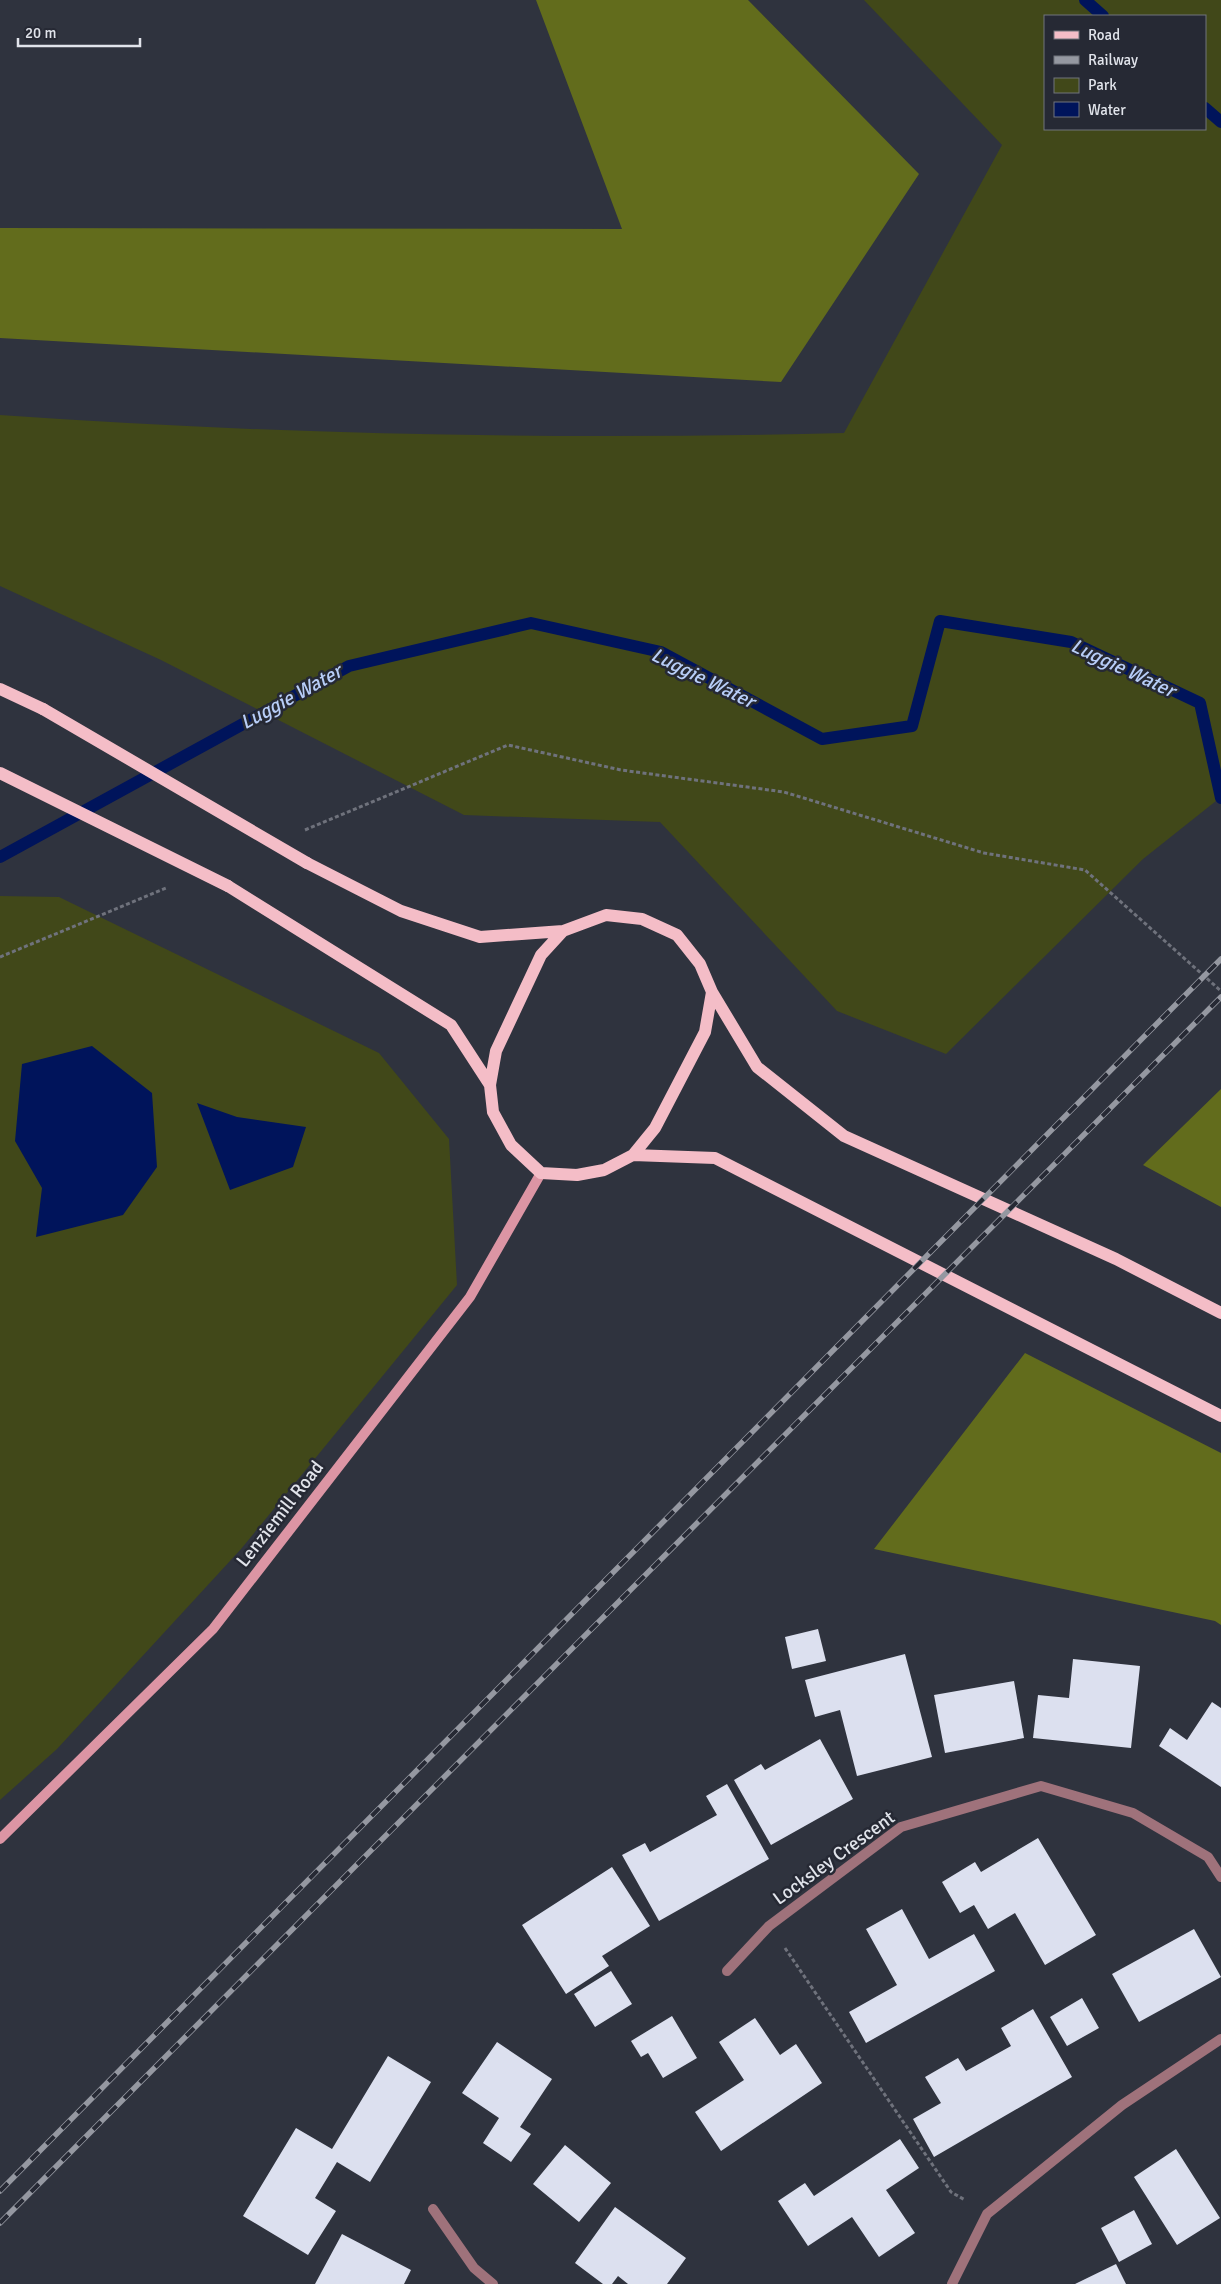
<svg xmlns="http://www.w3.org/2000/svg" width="1221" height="2284" font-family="Signika,sans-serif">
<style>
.green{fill:#414819;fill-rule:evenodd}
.forest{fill:#626c1c}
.water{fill:#00145b}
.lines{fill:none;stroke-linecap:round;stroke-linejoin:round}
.stream{stroke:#00145b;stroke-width:12}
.building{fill:#dce0ef}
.path{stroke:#6f727c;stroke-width:3;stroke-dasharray:4 2.5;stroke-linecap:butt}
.minor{stroke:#9f727b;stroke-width:10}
.secondary{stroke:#dc95a4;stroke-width:10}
.primary{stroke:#f4bdc7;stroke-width:12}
.rail-casing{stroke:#9598a1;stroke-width:5.5}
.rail{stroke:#262934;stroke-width:4;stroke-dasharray:11;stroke-linecap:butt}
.primary-bridge{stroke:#f4bdc7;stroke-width:12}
.labels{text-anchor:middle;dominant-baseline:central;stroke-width:5;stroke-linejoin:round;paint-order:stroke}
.street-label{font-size:19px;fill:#e1e4eb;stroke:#262934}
.water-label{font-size:20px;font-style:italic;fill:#b8cef8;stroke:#262934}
</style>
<rect width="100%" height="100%" fill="#2f333e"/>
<path class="green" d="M864,0H1221V797L1143,859L946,1054L837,1011L660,822L464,815L161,660L0,586V415C281,435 563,440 844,433L1002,145ZM1205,16V129H1045V16Z
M0,896L59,897L379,1053L449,1139L457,1285L241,1549L57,1749L0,1800Z"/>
<path class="forest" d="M536,0H748L919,174L781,382L0,338V228L622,229Z
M1221,1089V1207L1143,1165Z
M1025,1353L1221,1453V1625L1215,1621L874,1549Z"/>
<path class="water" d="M92,1046L152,1093L157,1167L123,1215L36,1237L42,1188L15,1141L22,1064Z
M197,1103L237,1117L306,1127L293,1167L230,1190Z"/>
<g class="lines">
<path class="stream" d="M1085,0L1103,16
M1205,108L1221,122
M0,857L349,666L531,623L661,652L822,739L912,726L940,621L1071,642L1200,703L1221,798"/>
</g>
<path class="building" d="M818,1629L826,1661L792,1669L785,1637Z
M905,1654L932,1757L857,1776L840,1710L815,1717L805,1680Z
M1073,1659L1140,1666L1131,1748L1033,1738L1038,1695L1069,1698Z
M1014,1681L1024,1738L945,1753L934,1695Z
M1212,1702L1221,1708V1787L1159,1746L1170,1728L1187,1740Z
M820,1739L853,1799L771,1845L734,1780L761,1764L765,1770Z
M727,1784L769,1859L659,1921L622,1855L645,1843L650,1852L717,1815L706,1796Z
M1038,1838L1096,1935L1045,1965L1015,1913L988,1929L974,1905L960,1913L942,1882L975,1862L981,1872Z
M612,1867L650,1926L602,1956L609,1966L566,1994L522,1925Z
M902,1909L929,1959L974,1934L995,1971L866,2043L849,2012L897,1985L866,1929Z
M1194,1929L1221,1977L1139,2022L1112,1974Z
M611,1971L632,2004L595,2027L574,1994Z
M1082,1998L1099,2028L1067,2046L1050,2017Z
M1033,2009L1072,2077L934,2157L913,2119L941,2103L925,2077L958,2058L966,2071L1011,2046L1001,2028Z
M672,2016L697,2058L663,2078L648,2053L641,2057L631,2041Z
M755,2018L780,2055L796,2044L822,2083L721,2151L695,2112L744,2080L719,2042Z
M497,2042L552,2079L520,2127L531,2134L511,2162L483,2143L499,2118L462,2093Z
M388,2056L431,2082L370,2182L337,2162L315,2198L336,2211L308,2255L243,2216L296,2128L332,2149Z
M900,2139L919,2168L886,2190L915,2233L879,2257L852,2217L808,2246L778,2201L805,2183L814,2196Z
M565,2145L611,2183L579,2222L533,2184Z
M1176,2149L1220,2218L1177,2245L1134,2177Z
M615,2207L686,2258L667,2284H628L618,2276L612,2284H603L575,2263Z
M1134,2210L1152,2244L1119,2262L1101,2228Z
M342,2234L411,2270L404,2284H315Z
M1116,2264L1126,2284H1075Z"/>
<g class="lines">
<path class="path" d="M305,830L508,745L621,770L784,792L984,853L1085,870L1221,991
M0,957L166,888
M785,1948L951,2192L965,2200"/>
<path class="minor" d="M727,1971L769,1926L901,1827L1041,1786L1133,1813L1208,1857L1221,1877
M433,2209L474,2268L493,2284
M952,2284L987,2214L1122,2105L1221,2039"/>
<path class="secondary" d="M0,1839L213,1629L470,1297L541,1173"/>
<path class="primary" d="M0,689L43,709
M307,863L401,911L480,937L563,931
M228,886L451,1025L490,1085
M606,915L642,919L677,935L700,964L712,992L705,1032L655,1128L633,1155L604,1170L577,1175L541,1173L511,1145L493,1112L490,1085L496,1051L541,955L563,931Z
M712,992L757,1067L844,1136L1116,1259L1221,1313
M633,1155L715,1158L1221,1416"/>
<defs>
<path id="rail" d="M0,2191L1221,959
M0,2223L1221,997"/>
</defs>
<use href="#rail" class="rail-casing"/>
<use href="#rail" class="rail"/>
<path class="primary-bridge" d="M43,709L307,863
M0,773L228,886"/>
</g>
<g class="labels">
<g class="street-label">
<text transform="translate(280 1514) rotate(-52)">Lenziemill Road</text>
<text transform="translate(834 1858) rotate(-36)">Locksley Crescent</text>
</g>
<g class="water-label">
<text transform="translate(1123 668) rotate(25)">Luggie Water</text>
<text transform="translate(703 678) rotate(26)">Luggie Water</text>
<text transform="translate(291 697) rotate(-29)">Luggie Water</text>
</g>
</g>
<rect x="1044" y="15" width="162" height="115" fill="#262934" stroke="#71747d"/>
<rect x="1054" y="31" width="25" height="8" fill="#f4bdc7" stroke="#71747d"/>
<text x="1088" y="40" font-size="15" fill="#e1e4eb">Road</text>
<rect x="1054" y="56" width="25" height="8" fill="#9598a1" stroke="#71747d"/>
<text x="1088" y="65" font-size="15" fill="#e1e4eb">Railway</text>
<rect x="1054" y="78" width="25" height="15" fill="#414819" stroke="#71747d"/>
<text x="1088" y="90" font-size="15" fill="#e1e4eb">Park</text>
<rect x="1054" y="102" width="25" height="15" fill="#00145b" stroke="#71747d"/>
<text x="1088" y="115" font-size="15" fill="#e1e4eb">Water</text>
<path d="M18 38v8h122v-8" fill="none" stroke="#e1e4eb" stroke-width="2.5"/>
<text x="25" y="38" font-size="15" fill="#e1e4eb" stroke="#262934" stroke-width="4" paint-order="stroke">20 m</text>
</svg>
